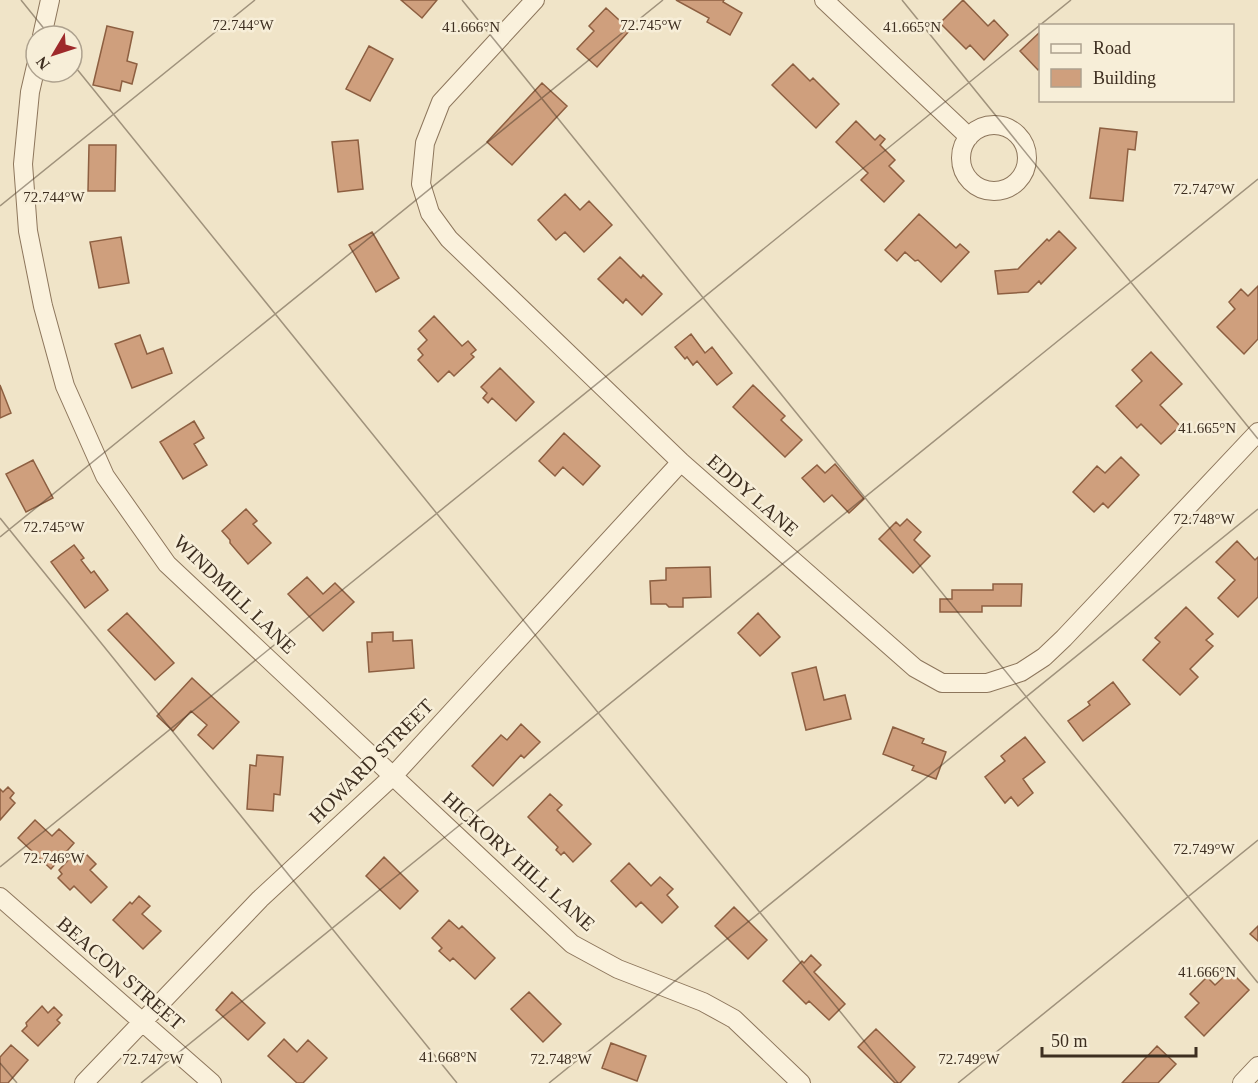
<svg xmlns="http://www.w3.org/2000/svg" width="1258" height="1083" font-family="'Times New Roman',serif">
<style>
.building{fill:#cf9f7d;stroke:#8d5f41;stroke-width:1.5}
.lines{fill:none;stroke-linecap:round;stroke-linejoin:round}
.minor-casing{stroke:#8d765c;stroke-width:20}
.minor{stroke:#faf1dc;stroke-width:18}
.ticks{fill:none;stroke:#3d2e20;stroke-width:1.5;stroke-opacity:0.45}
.labels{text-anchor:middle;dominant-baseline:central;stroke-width:5;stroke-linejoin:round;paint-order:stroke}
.street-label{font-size:20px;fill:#3d2e20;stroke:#f7eed8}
.ticks-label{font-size:15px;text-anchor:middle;fill:#3d2e20;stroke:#f7eed8;stroke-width:5;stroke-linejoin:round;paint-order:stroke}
</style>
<rect width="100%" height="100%" fill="#f0e4c8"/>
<path class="building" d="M401,0H437L422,18Z
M676,0H724L723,2L742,13L730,35L707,22L709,18Z
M963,0L988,26L994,20L1008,35L984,60L970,45L966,49L940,23Z
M606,8L630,30L597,67L577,49L594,31L589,26Z
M107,26L133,32L127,61L137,64L132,84L122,81L120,91L93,85Z
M1040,32V68L1038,70L1020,51Z
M369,46L393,59L370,101L346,89Z
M793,64L810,81L813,78L839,104L816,128L772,85Z
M542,83L567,106L512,165L487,142Z
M856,121L875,140L880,135L885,139L880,145L895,160L889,166L904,181L884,202L861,180L868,173L836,142Z
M1100,128L1137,132L1135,150L1128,149L1123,201L1090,198Z
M358,140L363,189L338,192L332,142Z
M89,145H116L115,191H88Z
M565,194L580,210L589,201L612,225L584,252L565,232L556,240L538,220Z
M919,214L956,248L960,244L969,252L941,282L918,260L915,261L905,252L897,261L885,250Z
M1059,231L1076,248L1041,284L1039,281L1028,292L998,294L995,271L1018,269L1047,239L1049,241Z
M372,232L399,278L376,292L349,245Z
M121,237L129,283L99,288L90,242Z
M620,257L641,278L643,275L662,294L642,315L626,299L623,303L598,279Z
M1258,286V339L1244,354L1217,327L1235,309L1229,302L1241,289L1248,296Z
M434,316L462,346L468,341L476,350L471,354L474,357L454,376L449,371L438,382L418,360L423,355L418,349L427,340L419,331Z
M691,334L705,353L712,347L732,373L717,385L697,361L693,365L687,357L685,359L675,347Z
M140,335L147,354L163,348L172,373L132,388L115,344Z
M1151,352L1182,384L1160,405L1180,426L1161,444L1141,424L1137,428L1116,406L1142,381L1132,370Z
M500,368L534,402L516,421L492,398L488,403L483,398L487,393L481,387Z
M0,385L11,413L0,418Z
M753,385L785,416L781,420L802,440L785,457L733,407Z
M194,421L204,438L194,444L207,465L183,479L160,442Z
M564,433L600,466L583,485L563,467L555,476L539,461Z
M1121,457L1139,475L1108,508L1103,503L1094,512L1073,492L1097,466L1105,473Z
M33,460L53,498L26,512L6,474Z
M835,464L864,499L849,513L832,495L824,502L802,478L817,465L825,473Z
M246,509L257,521L253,524L271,543L248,564L230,543V540L222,531Z
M907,519L921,532L914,540L930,556L913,573L879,539L896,522L900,526Z
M1237,541L1255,560L1258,557V597L1238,617L1218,598L1235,580L1216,562Z
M74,545L84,558L81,560L91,573L94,571L108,590L85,608L51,562Z
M710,567L711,597L683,598V607H669L666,604H651L650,581L666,580V568Z
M307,577L323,594L335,583L354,602L323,631L288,594Z
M993,584H1022L1021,606H982V612H940V599H952V590H993Z
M1186,607L1213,634L1206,640L1213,646L1190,669L1198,677L1180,695L1143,660L1160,642L1155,638Z
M127,613L174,663L155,680L108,630Z
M758,613L780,637L760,656L738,633Z
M393,632V641L412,640L414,668L369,672L367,642H372V633Z
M816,667L824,700L845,695L851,719L806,730L792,673Z
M192,678L239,722L213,749L198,735L207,725L191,711L173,731L157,716Z
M1113,682L1130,704L1083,741L1068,721L1090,705L1088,702Z
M521,724L540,742L524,758L521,755L493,786L472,766L501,735L507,740Z
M893,727L924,739L922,743L946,752L936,779L912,770L914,766L883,754Z
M1025,737L1045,762L1023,779L1033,793L1018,806L1011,797L1005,803L985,777L1005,761L1001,756Z
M257,755L283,757L280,795L274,794L273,811L247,809L250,765L256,766Z
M8,787L14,793L10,798L15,803L0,820V789L3,792Z
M550,794L562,805L557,810L591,844L573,862L564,852L561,855L556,850L558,847L528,817Z
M35,820L52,836L59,829L74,843L51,869L18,838Z
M83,851L96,864L90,870L107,887L91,903L74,886L70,890L58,878L62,874L59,870L74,854L77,857Z
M384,857L418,891L400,909L366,876Z
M629,863L651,886L660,877L673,889L667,895L678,907L662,923L641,902L636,907L611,881Z
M139,896L150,906L142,914L161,931L143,949L113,920L130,902L132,904Z
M734,907L767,940L748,959L715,926Z
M449,920L459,929L462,926L495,958L475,979L453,958L450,961L439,951L442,948L432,938Z
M1258,926V941L1250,934Z
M811,955L821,965L814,972L845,1004L829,1020L809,1001L806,1004L783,981L802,961L804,963Z
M1230,971L1249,990L1204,1036L1185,1017L1199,1003L1190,994L1207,977L1215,985Z
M232,992L265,1023L248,1040L216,1010Z
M529,992L561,1024L543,1042L511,1009Z
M42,1006L48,1013L54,1007L62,1015L57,1020L60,1023L38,1046L22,1031L27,1026L26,1023Z
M876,1029L915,1067L900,1083H895L858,1047Z
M284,1039L297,1052L308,1040L327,1058L303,1083H297L268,1056Z
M611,1043L646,1056L637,1081L602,1068Z
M11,1045L28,1060L8,1083H0V1057Z
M1157,1046L1176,1064L1158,1083H1122Z"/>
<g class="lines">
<defs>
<path id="minor" d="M535,0L441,102L425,143L421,184L430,213L449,239L681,462L915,668L942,683H987L1021,672L1044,657L1064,638L1258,432
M824,0L969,137
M42,36L50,0
M36,66L30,92L23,164L28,231L43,306L65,386L105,476L167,564L572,944L618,969L703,1002L734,1019L801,1083
M961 158a33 33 0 1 1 66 0a33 33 0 1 1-66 0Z
M0,897L212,1083
M84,1083L260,899L393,776L681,462
M1242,1083L1258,1066"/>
</defs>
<use href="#minor" class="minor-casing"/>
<use href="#minor" class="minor"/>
</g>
<path class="ticks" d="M21,0L50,36M462,0L1258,983M902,0L1258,439M72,63L898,1083M0,206L255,0M0,518L457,1083M0,537L663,0M0,867L1071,0M0,1063L17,1083M141,1083L1258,179M549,1083L1258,509M958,1083L1258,840"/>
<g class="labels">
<g class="street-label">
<text transform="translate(753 495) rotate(41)">EDDY LANE</text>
<text transform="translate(235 594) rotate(44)">WINDMILL LANE</text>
<text transform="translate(371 761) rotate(-45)">HOWARD STREET</text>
<text transform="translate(519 861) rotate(42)">HICKORY HILL LANE</text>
<text transform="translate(121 973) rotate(41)">BEACON STREET</text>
</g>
</g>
<g class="ticks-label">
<text x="243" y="30">72.744°W</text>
<text x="651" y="30">72.745°W</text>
<text x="471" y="32">41.666°N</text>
<text x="912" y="32">41.665°N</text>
<text x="1204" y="194">72.747°W</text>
<text x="54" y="202">72.744°W</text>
<text x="1207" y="433">41.665°N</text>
<text x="1204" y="524">72.748°W</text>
<text x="54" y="532">72.745°W</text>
<text x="1204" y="854">72.749°W</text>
<text x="54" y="863">72.746°W</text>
<text x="1207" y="977">41.666°N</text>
<text x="448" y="1062">41.668°N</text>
<text x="153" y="1064">72.747°W</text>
<text x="561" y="1064">72.748°W</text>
<text x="969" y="1064">72.749°W</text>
</g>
<rect x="1039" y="24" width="195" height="78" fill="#f7eed8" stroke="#ada18e" stroke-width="1.5"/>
<rect x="1051" y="44" width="30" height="9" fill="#faf1dc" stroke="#ada18e" stroke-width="1.5"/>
<text x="1093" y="54" font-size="18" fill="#3d2e20">Road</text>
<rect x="1051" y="69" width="30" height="18" fill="#cf9f7d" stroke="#ada18e" stroke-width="1.5"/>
<text x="1093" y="84" font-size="18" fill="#3d2e20">Building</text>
<g transform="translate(54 54) rotate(231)"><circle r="28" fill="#f7eed8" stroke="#ada18e" stroke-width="1.5"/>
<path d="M0-4.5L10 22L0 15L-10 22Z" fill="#9e2a2b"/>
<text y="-9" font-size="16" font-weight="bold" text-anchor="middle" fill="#3d2e20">N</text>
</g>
<path d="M1042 1047v9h154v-9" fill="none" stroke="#3d2e20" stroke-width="3"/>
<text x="1051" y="1047" font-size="18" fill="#3d2e20" stroke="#f7eed8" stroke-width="4.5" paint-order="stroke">50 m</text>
</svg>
